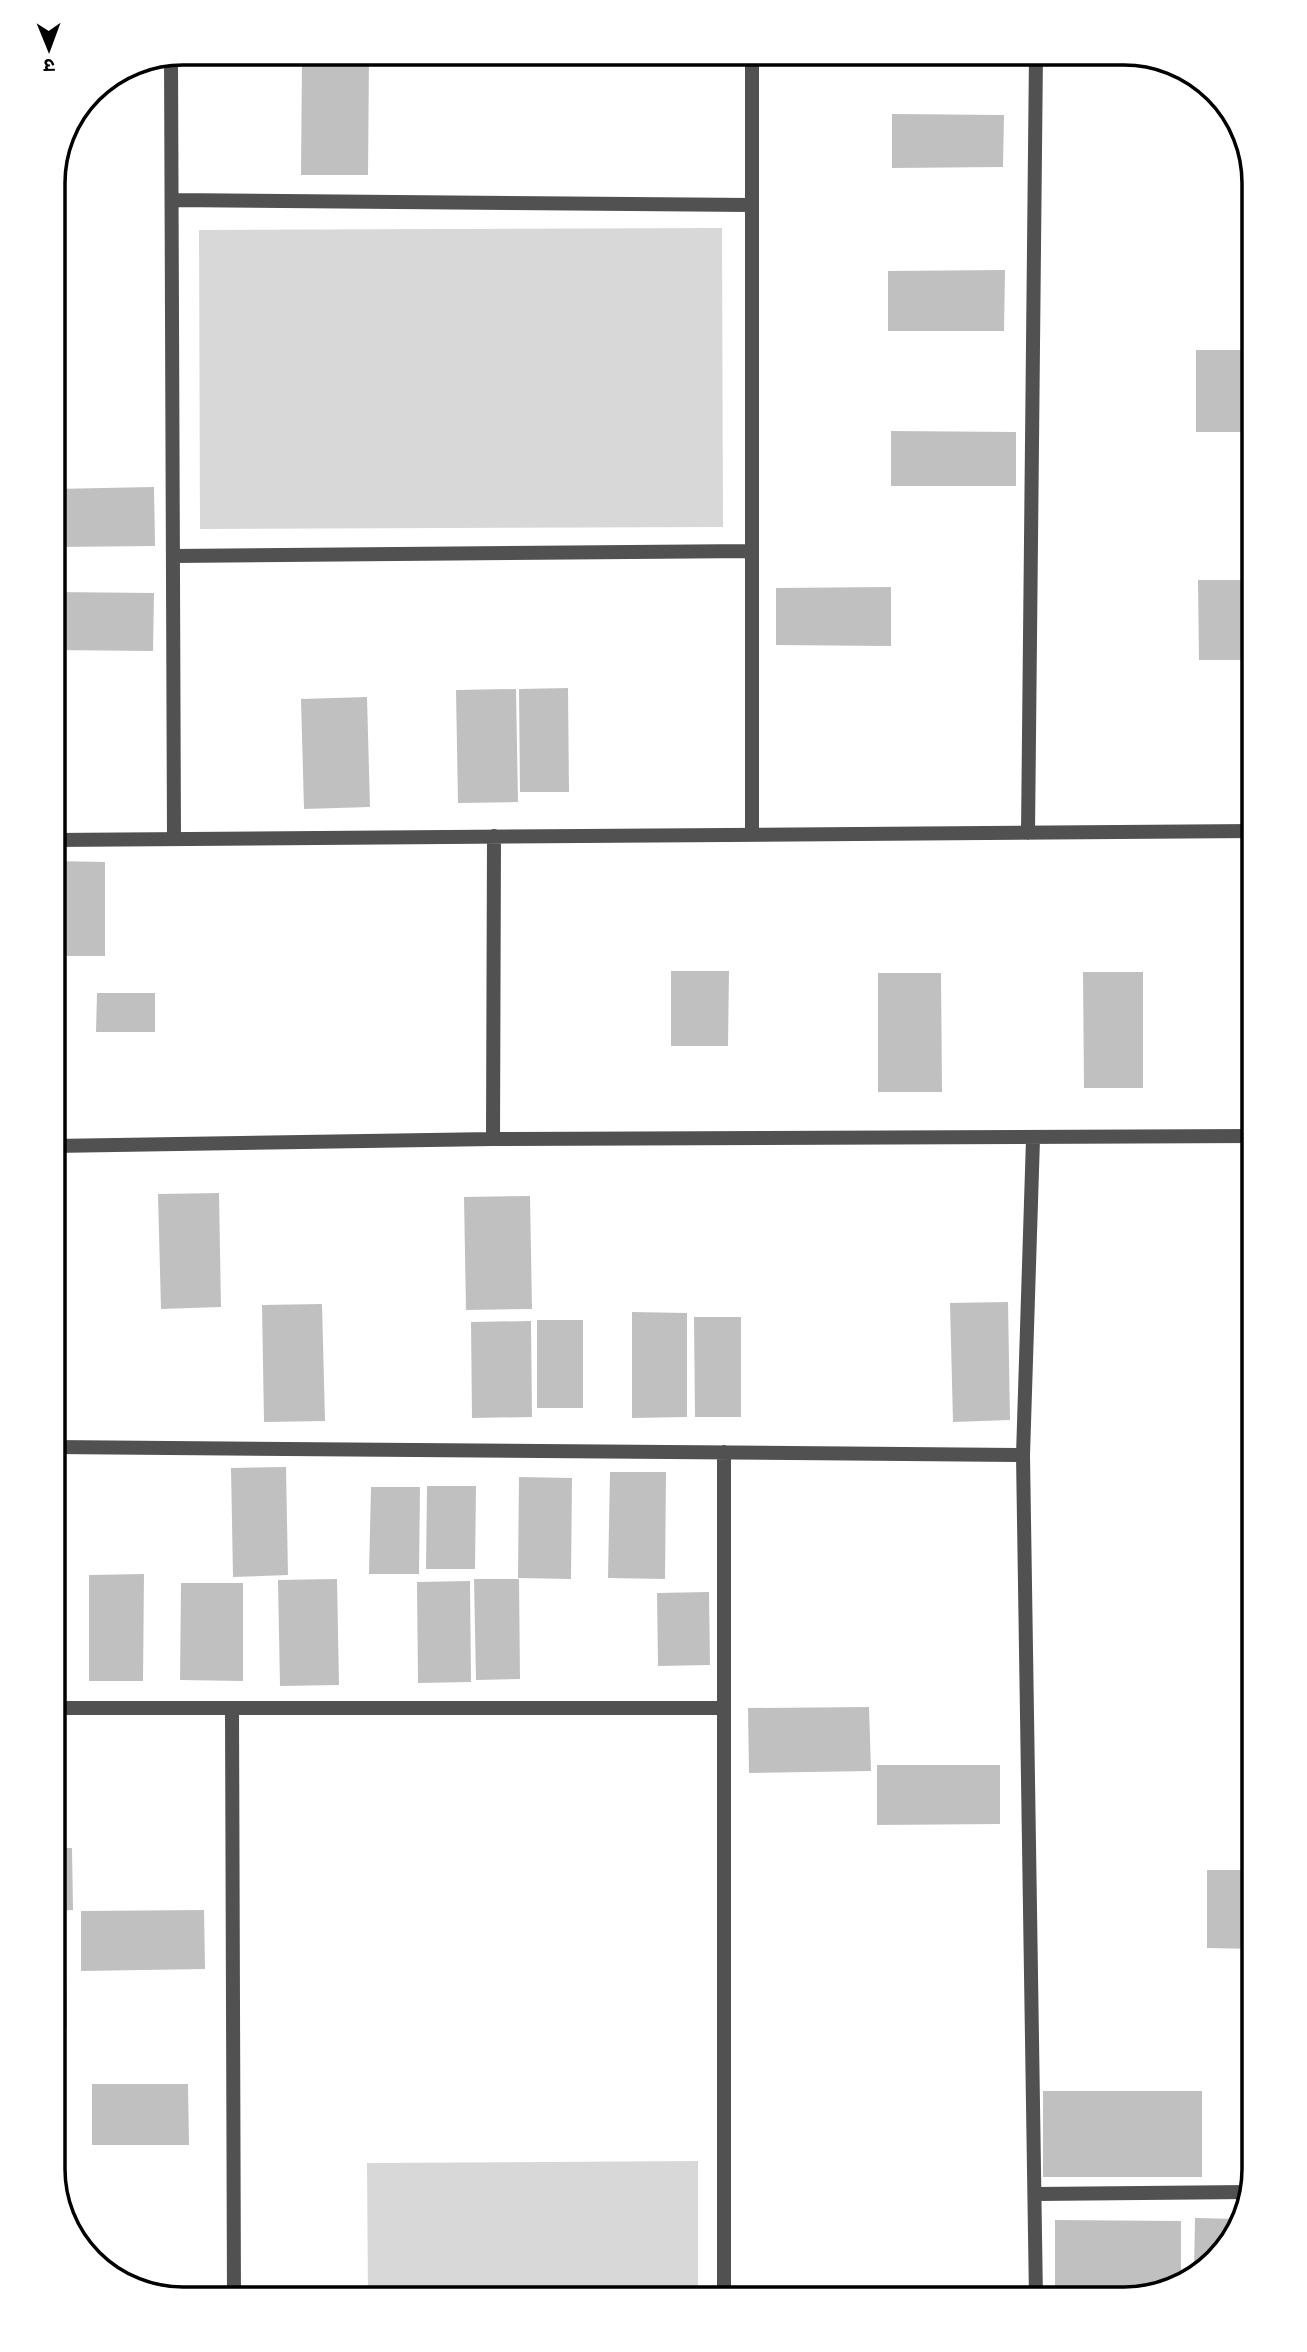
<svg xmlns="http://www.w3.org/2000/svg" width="1307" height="2352" font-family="'Work Sans','Noto Sans Devanagari',sans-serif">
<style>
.green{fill:#d8d8d8}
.building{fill:#c0c0c0}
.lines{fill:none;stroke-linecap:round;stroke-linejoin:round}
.minor{stroke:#515151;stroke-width:14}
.rim{fill:none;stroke:#000;stroke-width:3.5}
</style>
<rect width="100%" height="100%" fill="#fff"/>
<path class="green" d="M722,228L723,527L200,529L199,230Z
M698,2161V2299H368L367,2163Z"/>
<path class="building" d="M302,58H369L368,175H301Z
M892,114L1004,115L1003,167L892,168Z
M1005,270L1004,331H888V271Z
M1196,350H1254V432H1196Z
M891,431L1016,432V486H891Z
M154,487L155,546L53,547V489Z
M1198,580H1254V660H1199Z
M891,587V646L776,645V588Z
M53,592L154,593L153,651L53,650Z
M568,688L569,792H520L519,689Z
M516,689L518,802L458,803L456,690Z
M367,697L370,807L304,809L301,699Z
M53,861L105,862V956H53Z
M671,971H729L728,1046H671Z
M1083,972H1143V1088H1084Z
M878,973H941L942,1092H878Z
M97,993H155V1032H96Z
M219,1193L221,1307L161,1309L158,1194Z
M530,1196L532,1309L466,1310L464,1197Z
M1008,1302L1010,1420L953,1422L950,1303Z
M322,1304L325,1421L264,1422L262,1305Z
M632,1312L687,1313V1417L632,1418Z
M694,1317H741V1417H695Z
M537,1320H583V1408H537Z
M531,1321L532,1417L472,1418L471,1322Z
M286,1467L288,1575L233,1577L231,1468Z
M610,1472H666L665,1579L608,1578Z
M519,1477L572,1478L571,1579L518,1578Z
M427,1486H476L475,1569H426Z
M371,1487H420L419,1574H369Z
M144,1574L143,1681H89V1575Z
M337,1579L339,1685L280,1686L278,1580Z
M474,1579H519L520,1679L476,1680Z
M470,1581L471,1682L418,1683L417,1582Z
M181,1583H243V1681L180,1680Z
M709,1592L710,1665L658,1666L657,1593Z
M869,1707L871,1771L749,1773L748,1708Z
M877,1765H1000V1824L877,1825Z
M53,1848H72L73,1910L53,1911Z
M1207,1870H1254V1949L1207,1948Z
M204,1910L205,1969L81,1971V1911Z
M53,1961H66L67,2027H53Z
M92,2084H188L189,2145H92Z
M1043,2091H1202V2177H1043Z
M1195,2218L1240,2219L1232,2242L1194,2274Z
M1055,2220L1181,2221V2284L1175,2289L1130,2298L1055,2299Z"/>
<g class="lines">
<path class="minor" d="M752,53V835
M171,55L174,839
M172,200L752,205
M173,556L752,551
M1028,833L1036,53
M53,840L1254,831
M493,1139L494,836
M1033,1139L1023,1455L1036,2299
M53,1146L493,1139L1254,1136
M53,1447L1023,1455
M53,1708H724
M232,1709L234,2299
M1036,2194L1248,2192
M724,2299V1452"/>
</g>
<path d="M0 0H1307V2352H0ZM183 65H1124A118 118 0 0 1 1242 183V2169A118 118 0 0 1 1124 2287H183A118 118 0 0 1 65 2169V183A118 118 0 0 1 183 65Z" fill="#fff" fill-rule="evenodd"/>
<path class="rim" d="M183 65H1124A118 118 0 0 1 1242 183V2169A118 118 0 0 1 1124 2287H183A118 118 0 0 1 65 2169V183A118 118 0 0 1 183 65Z"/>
<g transform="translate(49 49) rotate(179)" stroke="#ffffff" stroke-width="5" paint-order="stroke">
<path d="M0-5L12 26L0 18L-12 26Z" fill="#000000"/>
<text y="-10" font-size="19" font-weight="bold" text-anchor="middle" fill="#000000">उ</text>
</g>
</svg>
